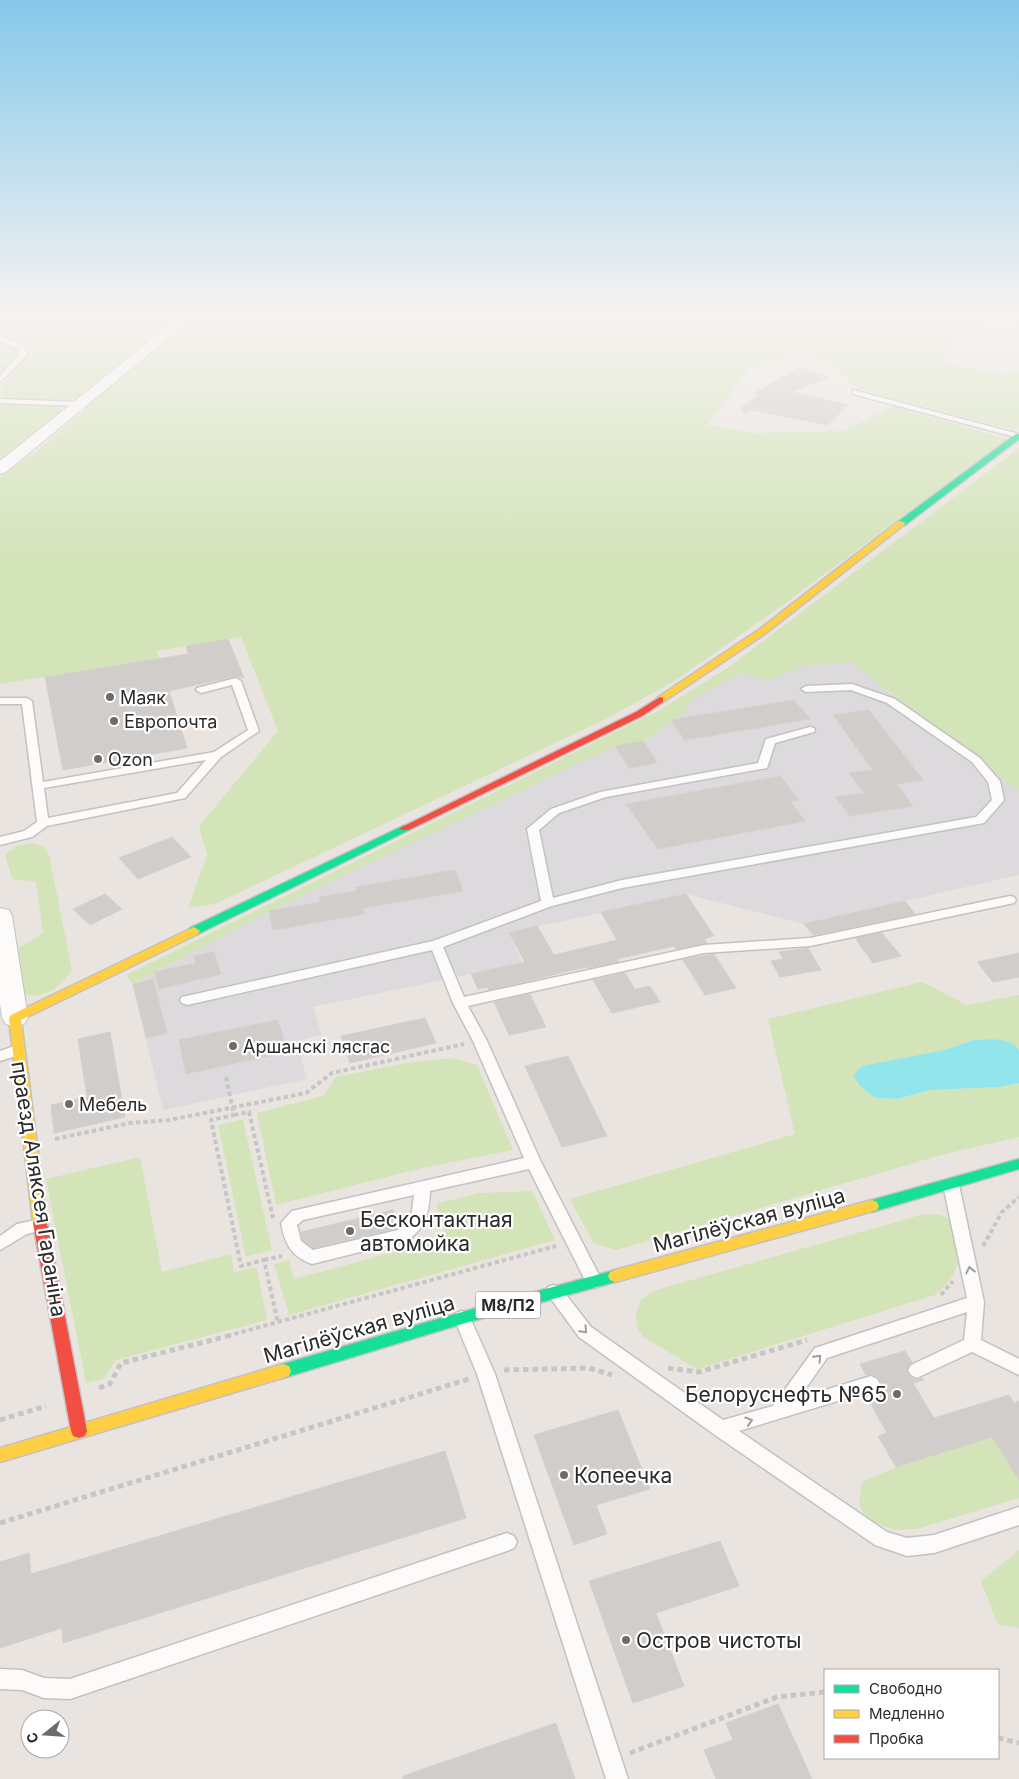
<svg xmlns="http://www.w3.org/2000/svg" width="1019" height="1779" font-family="Inter,sans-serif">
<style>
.industrial{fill:#dcdadc}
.green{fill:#d3e4b9}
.water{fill:#93e5ec}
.building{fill:#d0cdca;stroke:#d5d0cc}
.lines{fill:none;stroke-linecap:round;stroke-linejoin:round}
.lane-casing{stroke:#c3c1c2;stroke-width:3}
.street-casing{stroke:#c3c1c2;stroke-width:2}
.fast-casing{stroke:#c3c1c2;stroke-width:3}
.slow-casing{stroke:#c3c1c2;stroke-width:3}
.jam-casing{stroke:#c3c1c2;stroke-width:3}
.path-far1{stroke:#c6c6c6;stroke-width:4;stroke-dasharray:4.5 3;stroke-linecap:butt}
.path{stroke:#c6c6c6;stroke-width:5;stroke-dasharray:5.5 4;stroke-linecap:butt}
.lane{fill:#fcfbfa;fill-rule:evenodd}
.street{fill:#fcfbfa;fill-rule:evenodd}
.fast{fill:#16e098;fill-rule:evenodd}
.slow{fill:#ffcf43;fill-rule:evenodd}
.jam{fill:#f24e42;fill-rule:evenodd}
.oneway{stroke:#9e9d9d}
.poi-dot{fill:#6e6c6a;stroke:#fff;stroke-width:2}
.labels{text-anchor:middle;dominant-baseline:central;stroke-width:4.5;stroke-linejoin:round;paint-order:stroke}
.shield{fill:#fff;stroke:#6b6b6b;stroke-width:1}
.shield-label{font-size:16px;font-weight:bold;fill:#2b2b2b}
.poi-label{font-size:18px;fill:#2b2b2b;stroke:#fff;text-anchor:start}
.near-street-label{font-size:21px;fill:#2b2b2b;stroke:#fff}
.near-poi-label{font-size:21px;fill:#2b2b2b;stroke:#fff;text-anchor:start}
</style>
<rect width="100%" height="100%" fill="#eae4e0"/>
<path class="industrial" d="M851,662L1019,792V875L804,924L686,894L509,933L529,978L478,989L471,974L313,1007L322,1035L297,1041L307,1079L163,1110L133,984L269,911L615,746L643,741L689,710L684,704L739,673L768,680L805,666Z"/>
<path class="green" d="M0,311H188L81,397C56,403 26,403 2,396L1,388L30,352L21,340L0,334Z
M201,311H1019V321L982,318L953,339L942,354L951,356L945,363L1002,375L1019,370V427L1014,430L858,389L829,363L800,355L748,369L708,425L752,433L844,431L894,406L1007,439L780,607L676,680L606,719L215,904L188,908L207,855L199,826L278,731L241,637L157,651L159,658L0,684V478L48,442L143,358Z
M0,341L18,349L16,359L0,373Z
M0,404L58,406L64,412L0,461Z
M1019,448V792L851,662L805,666L768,680L739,673L685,704L689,710L643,741L615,746L269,911L133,984L126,975L658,711L729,667Z
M30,843L43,846L49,855L72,970C60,986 46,1000 24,994L17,949L43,933L36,882L12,879L5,855L16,846Z
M922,982L967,1005L1019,995V1051L1014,1045L974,1040L944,1050L862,1066L875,1098L897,1099L930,1090L1000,1087L1019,1083V1137L941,1155L617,1250L594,1244L570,1199L795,1134L768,1019Z
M454,1058L477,1065L513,1150L422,1168L276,1205L257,1113L323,1096L336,1077L406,1063Z
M243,1119L272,1250L246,1257L218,1125Z
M140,1157L162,1272L231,1254L234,1272L257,1267L267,1320L116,1360L103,1379L86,1383L46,1179Z
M532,1191L555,1240L289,1315L274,1264L289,1260L294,1279L447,1238L436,1204L479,1193Z
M924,1214C932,1214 943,1214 950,1220C964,1233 962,1263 951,1278C947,1284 941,1289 935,1295L697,1369L643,1337L637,1327L636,1315L640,1301L653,1291Z
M992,1437L1015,1474L1019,1473V1498L917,1529L895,1530L874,1522L863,1513L859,1502L862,1482L896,1467Z
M1019,1550V1628L998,1625L981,1581Z"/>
<path class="water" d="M974,1040C986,1040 1014,1036 1019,1051C1019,1059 1019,1074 1019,1083L1000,1087L930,1090L897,1099L875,1098L861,1087L853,1075L862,1066L944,1050Z"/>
<path class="building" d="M799,368L829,377L793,392L848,405L828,425L751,410L744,413L741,408L759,394L754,393Z
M228,639L244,678L236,676L169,691L187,748L63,770L45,677L188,654L186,646Z
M794,700L810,719L685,740L671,720Z
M869,710L923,780L897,784L913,806L850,816L836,797L864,793L849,773L873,770L833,715Z
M643,741L657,763L629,768L615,746Z
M780,776L799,800L790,801L805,821L658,849L626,804Z
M172,837L191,857L138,879L119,858Z
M455,870L463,891L362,908L365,914L273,930L269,911L321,902L319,897L357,891L356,887Z
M105,894L122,909L90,925L73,909Z
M686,894L714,936L704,939L707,943L676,949L674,946L617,959L619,962L587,968L586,967L489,990L488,987L478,989L471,974L525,962L509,933L537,926L554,955L617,940L601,912Z
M905,901L915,914L813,935L804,924Z
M882,933L901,956L873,963L855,938Z
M808,948L821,970L780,977L771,961L783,959L779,952Z
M214,952L221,974L159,989L155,972L196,963L194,956Z
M1019,953V977L993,982L977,962Z
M714,954L736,988L705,995L683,960Z
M625,973L635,989L650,986L660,1002L612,1013L593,980Z
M153,979L167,1033L146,1038L133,984Z
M530,994L546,1027L509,1035L494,1002Z
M425,1018L436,1043L350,1063L341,1036Z
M278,1020L287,1052L186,1074L179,1040Z
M110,1032L125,1117L54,1133L51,1105L87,1097L78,1039Z
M568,1056L607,1136L562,1147L525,1066Z
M393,1210L399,1227L397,1228L313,1248L303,1240L301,1232Z
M905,1351L912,1362L906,1371L910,1377L916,1380L922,1378L924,1380L913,1383L934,1418L1009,1395L1014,1403L1019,1401V1480L992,1437L896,1467L878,1436L887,1433L868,1399L878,1396L876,1391L882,1383L878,1377L872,1374L866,1375L860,1364Z
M618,1410L650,1489L596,1505L607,1534L574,1545L534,1435Z
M445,1451L466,1518L63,1643L62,1628L0,1648V1562L29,1553L31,1574Z
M720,1541L739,1586L656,1613L684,1686L633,1703L589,1581Z
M778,1704L812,1779H716L704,1750L733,1740L726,1723Z
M556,1723L575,1779H403V1776Z"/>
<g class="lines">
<defs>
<path id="lane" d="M0,336L25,347L27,355L0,382V376L19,355V349L0,341Z
M853,390L1019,434V438L853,394Z
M0,399L80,402L84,404L80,406L0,403Z
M236,678L241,681L259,731L221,757L185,798L47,826L32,837L0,845V837L24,831L37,822L22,704H0V698H27L32,701L43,782L214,752L248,730L232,685L201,693L196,690L197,688ZM206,760L177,793L48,818L44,788Z
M852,684L895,699L980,758L1000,781L1004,800L984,823L622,888L552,906L443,947L464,997L704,945L810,938L1010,896L1014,897L1016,900L1014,903L810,946L704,953L468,1006L487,1041L541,1162L602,1281L600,1286L594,1288L588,1286L529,1169L430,1191C429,1213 426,1227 408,1240L312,1264C291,1256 285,1244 281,1223L292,1211L524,1158L473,1041L453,1003L432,950L187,1005L182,1003L180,1000L182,997L433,941L541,901L527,829L551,809L600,792L758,763L766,739L810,727L814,728L815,730L814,732L775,743L767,768L606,797L559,813L539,830L553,898L622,880L976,817L992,800L988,782L972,762L887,703L851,690L806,692L801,689L806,686ZM414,1195L411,1218L398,1230L313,1250L301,1241L297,1225L303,1220Z
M17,1045L22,1046L24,1050L22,1054L0,1061V1051Z
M951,1179L956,1181L959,1185L984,1302L981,1340L1019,1359V1375L972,1352L923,1375L917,1378L911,1375L908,1370L911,1365L964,1340L967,1312L827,1358L799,1398L871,1376L877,1379L880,1384L877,1389L739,1431L887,1532L907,1538L934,1535L1019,1507V1525L934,1553L907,1556L875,1545L715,1435L579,1337L546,1292L548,1287L554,1285L560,1287L591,1327L723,1420L773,1406L815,1348L967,1298L943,1185L946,1181Z
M40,1219L46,1221L48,1225L46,1229L27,1234L0,1250V1236L17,1224Z
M462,1311L468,1313L495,1374L628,1779H606L477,1374L454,1318L456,1313Z
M507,1533L514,1536L517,1542L514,1548L507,1551L70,1699L44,1698L22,1690L0,1689V1669L22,1670L44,1678L70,1679Z"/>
<path id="street" d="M187,311H201L6,472L0,474V461Z
M0,908L9,910L12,916L28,1018L24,1024L15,1027L6,1024L2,1018L0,1004Z"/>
<path id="fast" d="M1016,434H1019V439L905,525H899V521Z
M405,825L410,828L409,830L198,934L194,935L188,931L190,928Z
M1019,1159V1169L872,1212L867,1210L865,1206L867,1202L872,1200Z
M615,1270L620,1272L622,1276L620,1280L615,1282L462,1324L283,1378L277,1376L275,1371L277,1366L283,1364L462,1312Z"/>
<path id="slow" d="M899,521L906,523L766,633L663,702H657V698L760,629Z
M194,927L200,931L198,934L21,1020L47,1223L45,1227L40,1229L35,1227L33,1223L9,1018L11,1015Z
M872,1200L877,1202L879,1206L877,1210L615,1282L610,1280L608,1276L610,1272L615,1270Z
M283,1364L289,1366L291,1371L289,1376L0,1462V1448Z"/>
<path id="jam" d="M660,697L663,698V702L642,716L409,830H401L400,828L636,712Z
M40,1217L45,1219L47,1223L87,1431L85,1436L79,1438L73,1436L71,1431L33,1223L35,1219Z"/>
</defs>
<use href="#lane" class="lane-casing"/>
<use href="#street" class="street-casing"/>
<use href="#fast" class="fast-casing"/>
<use href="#slow" class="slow-casing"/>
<use href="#jam" class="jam-casing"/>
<path class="path-far1" d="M226,1077L234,1115L211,1120L241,1266L264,1260L278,1323
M234,1115L249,1112L273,1218
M55,1139L130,1123L169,1120L306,1093L332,1073L464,1044
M983,1246L1002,1212L1019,1197
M264,1260L282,1256
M941,1295L953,1281
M227,1336L556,1246"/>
<path class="path" d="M668,1368L699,1372L807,1340
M504,1370L589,1368L612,1375
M99,1388L110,1384L121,1363L232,1335
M0,1420L46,1406
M0,1523L469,1379
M998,1738L1019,1743
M630,1753L777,1697L825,1692"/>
<use href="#lane" class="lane"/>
<use href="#street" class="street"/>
<use href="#fast" class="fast"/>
<use href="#slow" class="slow"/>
<use href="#jam" class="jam"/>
</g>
<defs><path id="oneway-chevron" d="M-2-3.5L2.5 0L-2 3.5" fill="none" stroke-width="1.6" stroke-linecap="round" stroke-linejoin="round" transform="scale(1.25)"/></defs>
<g class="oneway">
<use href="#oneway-chevron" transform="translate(970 1270) rotate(-102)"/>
<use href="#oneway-chevron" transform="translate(584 1330) rotate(46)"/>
<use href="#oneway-chevron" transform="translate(818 1358) rotate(-47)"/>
<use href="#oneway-chevron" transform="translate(749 1421) rotate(-17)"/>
</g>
<linearGradient id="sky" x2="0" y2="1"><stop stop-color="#86c8ea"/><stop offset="0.56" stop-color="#f6f3f1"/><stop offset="1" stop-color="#f6f3f1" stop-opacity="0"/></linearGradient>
<rect width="1019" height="560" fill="url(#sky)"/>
<g class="poi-dot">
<circle cx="110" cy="697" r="5"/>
<circle cx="114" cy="721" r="5"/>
<circle cx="98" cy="759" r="5"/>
<circle cx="233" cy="1046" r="5"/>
<circle cx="69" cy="1104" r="5"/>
<circle cx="350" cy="1231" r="5"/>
<circle cx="897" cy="1394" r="5"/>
<circle cx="564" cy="1475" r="5"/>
<circle cx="626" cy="1640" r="5"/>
</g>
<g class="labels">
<rect class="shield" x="475.5" y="1291.5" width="65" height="27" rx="4"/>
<g class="shield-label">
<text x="508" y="1305">М8/П2</text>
</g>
<g class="poi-label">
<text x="120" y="697">Маяк</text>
<text x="124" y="721">Европочта</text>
<text x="108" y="759">Ozon</text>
<text x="243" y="1046">Аршанскі лясгас</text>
<text x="79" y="1104">Мебель</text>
</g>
<g class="near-street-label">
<text transform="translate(39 1189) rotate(81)">праезд Аляксея Гараніна</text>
<text transform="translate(749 1220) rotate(-15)">Магілёўская вуліца</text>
<text transform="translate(359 1329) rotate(-16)">Магілёўская вуліца</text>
</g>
<g class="near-poi-label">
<text x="360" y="1219">Бесконтактная<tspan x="360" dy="24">автомойка</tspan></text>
<text x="887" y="1394" text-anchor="end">Белоруснефть №65</text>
<text x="574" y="1475">Копеечка</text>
<text x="636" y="1640">Остров чистоты</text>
</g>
</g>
<rect x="824" y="1669" width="175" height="90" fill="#ffffff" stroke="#aaaaaa"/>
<rect x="834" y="1685" width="25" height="8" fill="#16e098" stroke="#aaaaaa"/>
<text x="869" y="1694" font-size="15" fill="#2b2b2b">Свободно</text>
<rect x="834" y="1710" width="25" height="8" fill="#ffcf43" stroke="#aaaaaa"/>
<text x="869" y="1719" font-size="15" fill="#2b2b2b">Медленно</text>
<rect x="834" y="1735" width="25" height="8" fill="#f24e42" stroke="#aaaaaa"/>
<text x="869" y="1744" font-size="15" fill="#2b2b2b">Пробка</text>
<g transform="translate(45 1734) rotate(253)"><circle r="24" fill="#ffffff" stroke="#aaaaaa"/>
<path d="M0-4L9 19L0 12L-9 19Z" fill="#6e6c6a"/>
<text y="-8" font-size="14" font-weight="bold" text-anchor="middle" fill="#2b2b2b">С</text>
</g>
</svg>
